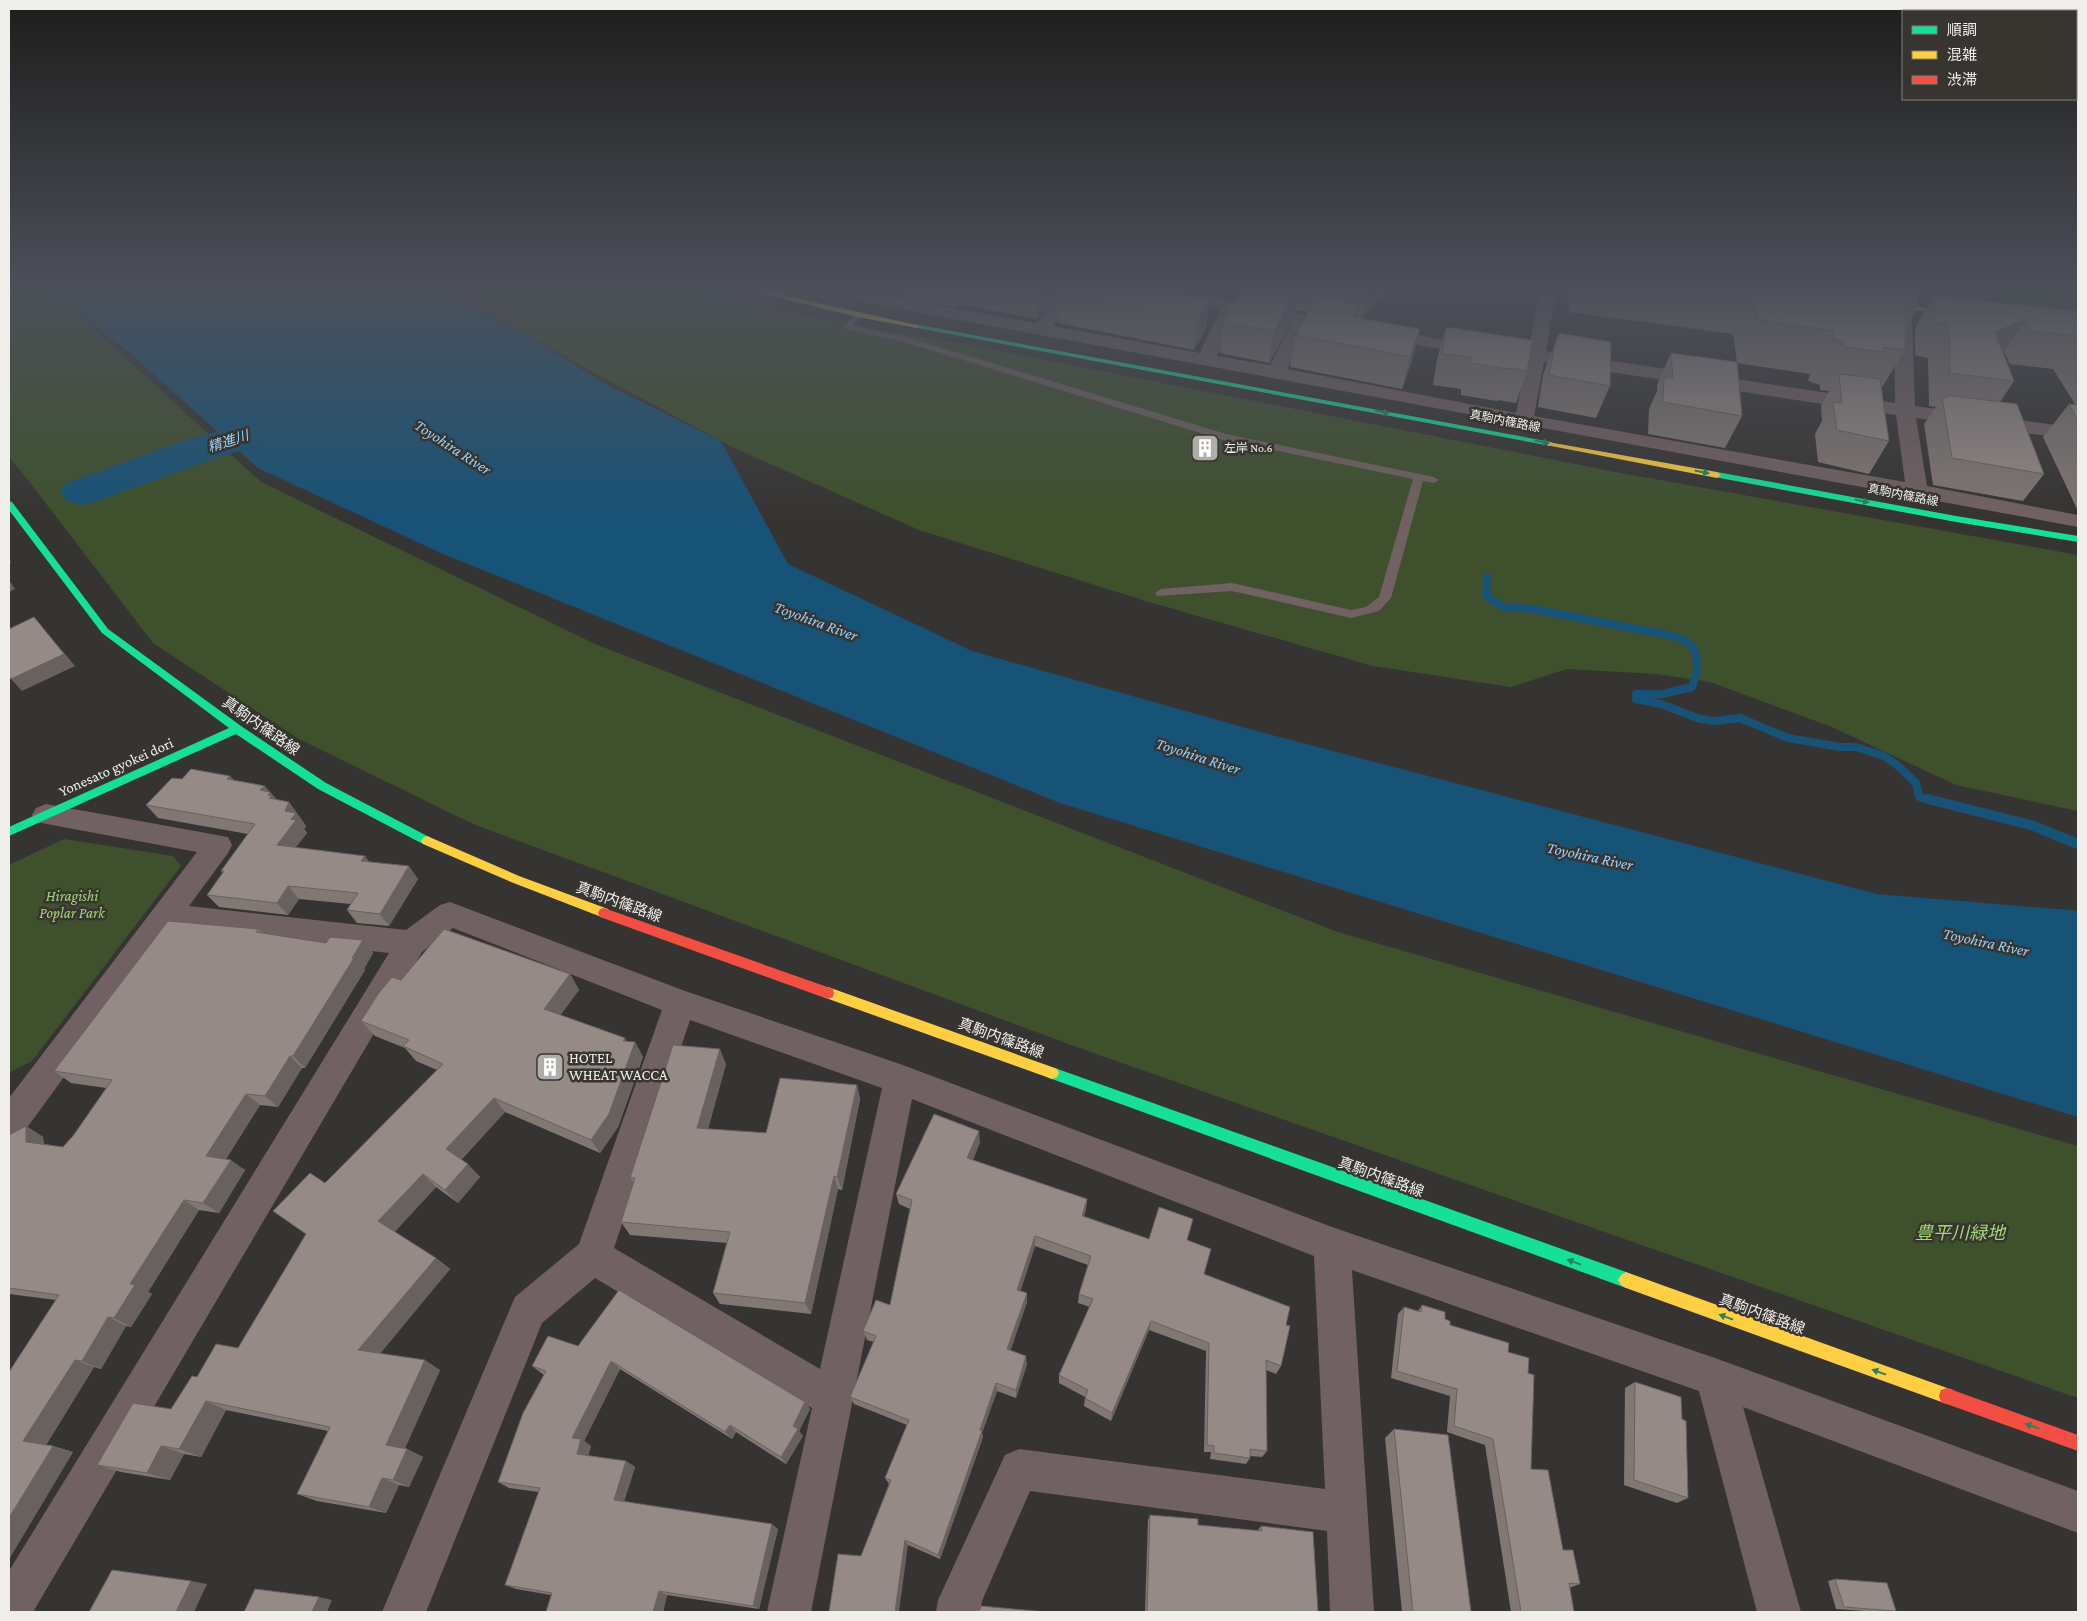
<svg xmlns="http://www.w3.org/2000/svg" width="2087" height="1621" font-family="'Crimson Pro','Noto Sans JP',serif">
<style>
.green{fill:#3e512c}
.water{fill:#175377}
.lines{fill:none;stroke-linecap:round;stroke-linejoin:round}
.stream-far1{stroke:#175377;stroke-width:8}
.stream{stroke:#175377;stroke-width:10}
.river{fill:#175377;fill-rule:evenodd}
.lane{fill:#726162;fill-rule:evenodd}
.street{fill:#726162;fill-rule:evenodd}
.fast{fill:#16e098;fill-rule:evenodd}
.slow{fill:#ffcf43;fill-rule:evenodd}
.jam{fill:#f24e42;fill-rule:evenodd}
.wall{fill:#817773}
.shaded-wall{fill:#69615e}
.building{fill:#968a86;stroke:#69615e}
.oneway{fill:#29825f}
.labels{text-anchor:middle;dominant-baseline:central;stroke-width:5;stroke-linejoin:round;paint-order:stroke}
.far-street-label{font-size:12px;fill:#f0eeeb;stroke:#383530}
.far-poi-label{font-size:12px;fill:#f0eeeb;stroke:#383530;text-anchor:start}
.far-water-label{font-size:14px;font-style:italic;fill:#96d1fc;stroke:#383530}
.street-label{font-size:15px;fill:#f0eeeb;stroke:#383530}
.park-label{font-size:15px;font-style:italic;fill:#a1d974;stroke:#383530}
.poi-label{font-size:15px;fill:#f0eeeb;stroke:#383530;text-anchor:start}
.water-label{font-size:16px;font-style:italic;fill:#96d1fc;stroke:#383530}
.near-park-label{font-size:18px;font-style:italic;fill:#a1d974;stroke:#383530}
</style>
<rect width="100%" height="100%" fill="#363432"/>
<path class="green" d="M9,290H56L72,309L261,482L595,644L1338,932L2078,1146V1398L1085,1050L473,824L299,739L153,643L28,480L9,457Z
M440,290H700L819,319L964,344L1621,473L2078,555V811L1956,785L1832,727L1710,682L1657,674L1567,669L1511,687L1373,666L1149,602L919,530L732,447L593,372L475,304Z
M1842,290H2078V313C1999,313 1920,303 1842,290Z
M64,839L173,856L181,866L32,1061L10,1072L9,865Z"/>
<path class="water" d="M71,290H433L468,305L530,336L603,383L721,441L788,564L972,651L1253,730L1877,894L2078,911V1117L1060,803L443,554L258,468L127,350L90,323L63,293Z"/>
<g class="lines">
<path class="stream-far1" d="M1487,577L1486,596L1504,607L1532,609L1669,635L1684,640L1694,649L1697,660V672L1692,687L1662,694H1636V699L1661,704L1700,719L1715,721L1740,718L1788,738L1840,747H1856L1884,756L1897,765L1916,783L1919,797L1933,801"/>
<path class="stream" d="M1928,799L2031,825L2078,844"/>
<path class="river" d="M302,407L316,411L322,419L316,427L210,460L97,501L82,505L67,501L60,492L67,483L180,442Z"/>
<path class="lane" d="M858,312L862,315L853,326L906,337L1226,434L1434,477L1439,480L1434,483L1423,481L1391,598L1379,611L1351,618L1232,591L1157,596L1155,593L1161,589L1232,583L1351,610L1366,607L1379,597L1413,479L1220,439L901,341L844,329V325Z"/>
<path class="street" d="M859,290H877L874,294L1036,323L1066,290H1083L1053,326L1200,353L1220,309L1146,295L1140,294L1138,290H1175L1347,322L1350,326L1347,330L1341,331L1309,325L1287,369L1516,413L1540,290H1556L1546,351L1895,403L1894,316L1897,312L1903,311L1909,312L1912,316L1915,406L2078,428V440L1916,418L1927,486L2078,515V527L862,302L856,301L853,297ZM1236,312L1293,322L1270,365L1217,356ZM1544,362L1896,415L1905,482L1534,416Z
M1381,328L1479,346L1485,347L1488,351L1485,355L1479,356L1375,337L1372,333L1375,329Z
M46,804L228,837L232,845L228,853L189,906L406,930L440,905L450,902L685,991L900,1064L1332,1227L1715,1358L2078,1491V1533L1743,1407L1801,1612H1757L1699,1391L1352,1270L1374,1612H1330L1327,1531L1030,1491L982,1601L980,1612H936L938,1600L945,1585L1005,1455L1019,1449L1325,1489L1314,1256L912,1099L811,1612H767L812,1408L595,1278L542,1323L426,1612H382L515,1297L579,1244L662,1010L453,928L422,952L33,1612H9V1571L389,953L172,929L21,1136L9,1141V1098L197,852L36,822L32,815L36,808ZM690,1020L882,1088L820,1369L614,1248Z"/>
<path class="fast" d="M1881,301L1962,313L1966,315L1962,317L1879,304V302Z
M914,324L1551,442L1555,444L1551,446L917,328H914Z
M1717,472L1956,516L2078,536V542L1956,522L1714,477L1713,475Z
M9,501L12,502L108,629L241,726L326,783L431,838L433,841L431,844H423L318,789L236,734L9,836V827L229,728L102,633L9,510Z
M1052,1067L1626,1272L1631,1275L1634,1280L1631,1285L1626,1288L1052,1079L1047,1077L1045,1073L1047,1069Z"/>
<path class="slow" d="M747,290H760L921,326L917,328L858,317Z
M1548,442L1717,472L1721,475L1717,478L1551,446H1548Z
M427,836L519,876L608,909L610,913L608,917L604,918L511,882L423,844L421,841L423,838Z
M828,987L1052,1067L1057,1069L1059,1073L1057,1077L1052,1079L823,997L822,993L823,989Z
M1626,1272L1947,1388L1953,1390L1955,1396L1953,1402L1947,1404L1626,1288L1621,1285L1618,1280L1621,1275Z"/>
<path class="jam" d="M604,908L833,989L834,993L833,997L828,999L600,917L598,913L600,909Z
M1947,1388L2078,1435V1451L1941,1402L1939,1396L1941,1390Z"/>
</g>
<path class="wall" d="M904,290H1162V291L1210,299L1206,329L1194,350L1058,323V296L1037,319L959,304L957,307L905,298Z
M1238,290H1388L1386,300L1375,298L1363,319L1420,329L1412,360L1402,389L1290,367L1296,335L1308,312L1293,310L1291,323L1269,363L1220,353L1224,322Z
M1569,290H1918V307L1906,328L1905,350L1881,389L1889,441L1869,474L1818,462L1815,434L1822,421L1821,406L1829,391L1820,390V385L1808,381L1810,374L1737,363L1742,416L1725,448L1648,434L1649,409L1657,391V385L1671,353L1737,362L1733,334L1569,312Z
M1934,296L2078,311V511L2043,437L2069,404H2075L2053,369L2010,364L2004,352H2003L2014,381L2000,402L2044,474L2023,501L1933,485L1924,424L1936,407L1929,406L1928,358L1915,355V328Z
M1446,327L1527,371L1516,403L1498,400L1497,401L1461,395V389L1433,385L1437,359Z
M1555,344L1610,386L1596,418L1538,407L1543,375Z
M230,776L234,780L270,792L277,800L289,802L306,826L304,829L307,833L295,848L365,856L369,862L418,879L389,926L357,923L347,910L351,904L299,899L288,915L219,907L207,895L223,873L221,871L248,834L158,818L146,805L182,779Z
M258,929L262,933L326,943L363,940L373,953L364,969L365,970L305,1068H302L278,1107L260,1105L226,1159L245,1170L219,1213L199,1210L148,1292L152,1294L131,1327L126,1326L101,1369L94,1367L46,1445L53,1446L73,1452L9,1559V1372L56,1300L9,1294V1135L26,1126L43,1137L44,1144L63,1147L73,1136L106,1088L71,1083L54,1071Z
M570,974L579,990L560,1015L627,1042H635L643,1057L618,1127L600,1153L505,1112L461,1160L480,1177L458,1203L436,1187L394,1232L436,1258L450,1269L380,1353L440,1370L405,1448L423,1457L409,1487L399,1485L386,1513L317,1501L297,1494L328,1431L226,1410L201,1457L184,1454L170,1480L121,1472L97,1465L171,1409L197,1377L238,1348L306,1234L325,1183L437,1070L416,1061L405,1048L375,1036L361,1021L401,980Z
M726,1064L708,1129L766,1133L857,1085L860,1099L842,1190L838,1189L811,1314L720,1304L713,1293L727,1243L630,1235L621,1222L634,1183L630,1178Z
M980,1142L973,1160L1087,1199L1086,1209L1084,1216L1149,1239L1188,1240L1204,1274L1286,1325L1281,1366L1276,1374L1266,1370L1267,1451L1262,1457L1250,1456V1458L1246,1464L1210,1459L1211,1452H1204L1206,1351L1149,1330L1111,1421L1084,1406L1085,1397L1059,1383V1375L1090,1307L1078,1303L1079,1294L1088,1265L1035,1246L1020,1291L1027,1293V1302L1010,1351L1027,1364L1016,1398L997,1391L982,1433L983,1437L940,1559L908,1545L861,1556L889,1484L885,1478L907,1425L854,1404L850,1397L874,1342L867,1340L863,1331L890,1305L910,1209L899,1204L896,1194Z
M1422,1305L1445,1319L1450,1325L1508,1352L1528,1373L1531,1469L1563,1550L1580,1584L1569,1588L1574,1612H1511L1485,1445L1447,1432L1450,1396L1391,1378L1398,1314L1404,1307L1418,1311Z
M578,1346L805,1402L810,1409L799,1431L803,1436L786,1464L736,1432L732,1439L620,1369L584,1441L591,1446L588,1456L626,1461L635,1467L624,1501L778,1529L759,1609L667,1595L663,1612H546L551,1595L516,1589L505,1585L539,1492L509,1488L498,1482L544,1375L532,1366Z
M1635,1382L1682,1419L1688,1498L1677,1503L1624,1485L1625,1388Z
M1394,1429L1471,1612H1402L1385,1438Z
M1150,1515L1198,1525L1257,1531L1261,1526L1318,1612H1145L1148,1520Z
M1835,1579L1896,1611L1880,1612L1836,1609L1828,1581Z"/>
<path class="shaded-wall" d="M956,290H959V304L957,307Z
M1037,290H1063L1058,293V296L1037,319Z
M1369,290H1376L1375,298L1361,322Z
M1296,292L1291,323L1269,363L1274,331Z
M1210,299L1206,329L1194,350L1197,320Z
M1360,304L1354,335L1353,317Z
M2026,319L2004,352L1973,365L1995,332Z
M1420,329L1412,360L1402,389L1410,357Z
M9,557L11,563L9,564Z
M9,580L15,589L9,592Z
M34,617L75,666L22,691L11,679Z
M230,776L241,788L227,779Z
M265,786L281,805L282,809L260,790Z
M289,802L306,826L304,829L307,833L287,858L277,845L285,811Z
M365,856L374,869L361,861Z
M409,866L418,879L389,926L380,914Z
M288,886L299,899L288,915L277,903Z
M363,940L373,953L364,969L365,970L305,1068L293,1056Z
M570,974L579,990L554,1024L544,1009Z
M625,1038L632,1051L635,1042L643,1057L618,1127L600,1153L591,1140L623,1041Z
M720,1049L726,1064L704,1142L697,1128Z
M290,1056L302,1068L278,1107L265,1096Z
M857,1085L860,1099L842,1190L837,1177Z
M246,1094L260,1105L221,1167L206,1156Z
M494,1098L505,1112L458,1162L446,1149Z
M26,1126L43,1137L44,1153L26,1142Z
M979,1131L980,1142L969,1169L967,1158Z
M231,1160L245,1170L219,1213L203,1203Z
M468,1164L480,1177L458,1203L445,1190Z
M423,1174L436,1187L393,1234L378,1221Z
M834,1176L838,1189L811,1314L805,1303Z
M1087,1199L1086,1209L1081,1226L1082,1216Z
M184,1200L199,1210L148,1292L152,1294L131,1327L114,1318L130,1284Z
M1035,1236V1246L1018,1299L1017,1290Z
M436,1258L450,1269L375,1360L358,1350Z
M1027,1293V1302L1008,1358L1007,1349Z
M108,1317L126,1326L101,1369L82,1361Z
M1151,1321L1149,1330L1111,1421L1112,1413Z
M1026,1356L1027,1364L1016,1398V1390Z
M75,1360L94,1367L44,1448L23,1441Z
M425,1360L440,1370L403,1453L386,1445Z
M611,1361L620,1369L584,1441L591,1446L586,1460L577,1454L572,1438Z
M996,1383L997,1391L982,1433L983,1437L940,1559L938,1555L980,1430Z
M206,1401L226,1410L201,1457L179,1449Z
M805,1402L810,1409L799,1431L803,1436L786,1464L781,1457L793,1426Z
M730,1425L736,1432L732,1439L725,1432Z
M53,1446L73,1452L9,1559V1518Z
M161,1446L184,1454L170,1480L147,1473Z
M407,1449L423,1457L409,1487L393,1480Z
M626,1461L635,1467L623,1505L614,1500Z
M382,1478L399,1485L386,1513L369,1507Z
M772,1524L778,1529L759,1609L753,1606Z
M905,1540L908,1545L899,1612H895Z
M191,1581L207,1584L194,1612H176Z
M659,1591L667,1595L663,1612H653Z
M319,1597L332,1600L327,1612H312Z"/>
<path class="building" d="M1061,290H1158L1210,299L1197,320L1058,293Z
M1238,290H1282L1296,292L1274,331L1224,322Z
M1358,290H1369L1368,292Z
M1741,290H1918V307L1906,304L1905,350L1883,347L1884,352L1844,347V342L1832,338L1834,331L1758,320L1753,292Z
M1317,296L1360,304L1353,317L1420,329L1410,357L1296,335Z
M1934,296L2078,311V338L2077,336L2032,331L2026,319L1995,332L2014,381L1950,373L1949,325L1935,322Z
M1446,327L1533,340L1527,371L1508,368V369L1471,363V357L1442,354Z
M1559,333L1611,342L1610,386L1549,375L1555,344Z
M1671,353L1737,362L1742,416L1663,402L1664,377L1673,378Z
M1839,374L1880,379L1889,441L1837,430L1833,402L1842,403Z
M1947,395L2017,404L2044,474L1952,458L1942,397L1947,398Z
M2069,404L2078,405V422Z
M34,617L64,654L11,679L9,676V629Z
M191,769L230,776L227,779L265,786L260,790L270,792L268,795L272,796L269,798L289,802L285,811L296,813L291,819L296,820L277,845L365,856L361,861L409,866L380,914L347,910L358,893L288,886L277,903L207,895L224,871H221L255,824L146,805L172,778L182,779Z
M168,921L258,929L256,932L326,943L330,937L363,940L352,958H354L293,1056H290L265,1096L246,1094L206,1156L231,1160L203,1203L184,1200L130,1284L135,1285L114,1318L108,1317L82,1361L75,1360L23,1441L53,1446L9,1518V1372L59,1295L9,1288V1135L26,1126V1142L63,1147L73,1136L112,1080L54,1071Z
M444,929L570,974L544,1009L625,1038L623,1041L635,1042L609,1114L591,1140L494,1098L446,1149L468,1164L445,1190L423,1174L378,1221L436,1258L358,1350L425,1360L386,1445L407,1449L393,1480L382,1478L369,1507L297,1494L330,1427L206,1401L179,1449L161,1446L147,1473L97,1465L133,1403L171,1409L192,1376L197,1377L216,1344L238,1348L306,1234L273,1211L310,1173L325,1183L443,1064L403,1046L409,1040L361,1021L378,994L392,977L401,980Z
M673,1045L720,1049L697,1128L766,1133L780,1078L857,1085L837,1177L834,1176L805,1303L713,1293L730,1232L621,1222L635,1178H630Z
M934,1114L979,1131L967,1158L1087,1199L1082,1216L1149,1239L1159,1207L1193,1219L1187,1240L1211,1249L1204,1274L1290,1307L1286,1325L1290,1326L1281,1366L1266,1360L1267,1451L1250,1449V1458L1214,1453V1446L1207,1445L1209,1343L1151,1321L1112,1413L1085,1398L1088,1390L1059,1375L1093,1299L1079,1294L1091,1256L1035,1236L1017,1290L1027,1293L1007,1349L1026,1356L1016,1390L996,1383L980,1430L982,1431L938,1555L905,1540L895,1612H829L838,1554L861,1556L891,1480L885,1478L909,1420L850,1397L876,1336L863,1331L876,1300L890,1305L912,1200L896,1194Z
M619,1290L805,1402L793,1426L798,1429L781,1457L730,1425L725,1432L611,1361L572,1438L581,1439L577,1454L626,1461L614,1500L772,1524L753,1606L659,1591L653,1612H546L552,1593L505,1585L540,1488L498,1482L523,1413L546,1371L532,1366L548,1336L578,1346Z
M1422,1305L1445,1312V1319L1450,1321V1325L1509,1343L1508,1352L1529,1358L1528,1373L1534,1375L1531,1469L1548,1470L1563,1550H1573L1580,1584L1569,1583L1574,1612H1521L1493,1439L1454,1426L1457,1389L1397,1371L1404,1307L1421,1312Z
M1635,1382L1681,1397L1682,1419L1686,1421L1688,1498L1634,1480Z
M1394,1429L1448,1435L1471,1612H1413Z
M1150,1515L1198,1519V1525L1262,1531L1261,1526L1313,1532L1318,1612H1147Z
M112,1570L191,1581L176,1612H89Z
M1835,1579L1887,1583L1896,1611L1844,1607Z
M255,1589L319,1597L312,1612H244Z
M981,1606L1046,1612H975V1610H980Z"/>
<defs><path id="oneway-solid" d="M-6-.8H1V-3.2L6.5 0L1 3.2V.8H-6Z" transform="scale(1.25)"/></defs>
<g class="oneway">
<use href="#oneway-solid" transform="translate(1382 412) rotate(11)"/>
<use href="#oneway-solid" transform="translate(1542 442) rotate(11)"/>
<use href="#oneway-solid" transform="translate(1702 472) rotate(11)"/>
<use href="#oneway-solid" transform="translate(1862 501) rotate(11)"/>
<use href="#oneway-solid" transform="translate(1574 1262) rotate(-160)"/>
<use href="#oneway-solid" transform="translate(1726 1317) rotate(-160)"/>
<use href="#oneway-solid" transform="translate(1879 1372) rotate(-160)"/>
<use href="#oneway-solid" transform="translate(2032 1426) rotate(-160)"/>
</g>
<linearGradient id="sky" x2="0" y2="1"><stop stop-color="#1e1d1c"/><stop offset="0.56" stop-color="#4c505a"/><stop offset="1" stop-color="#4c505a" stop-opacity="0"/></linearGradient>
<rect width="2087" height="517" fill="url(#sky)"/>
<defs>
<symbol id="building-square" viewBox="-11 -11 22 22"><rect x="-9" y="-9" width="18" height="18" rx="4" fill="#afadaa" stroke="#383530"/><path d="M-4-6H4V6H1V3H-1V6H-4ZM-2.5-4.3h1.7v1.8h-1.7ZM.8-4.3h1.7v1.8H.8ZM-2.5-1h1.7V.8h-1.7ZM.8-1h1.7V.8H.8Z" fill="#fff"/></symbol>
</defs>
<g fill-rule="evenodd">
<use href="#building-square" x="1189" y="432" width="32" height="32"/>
<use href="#building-square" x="534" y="1051" width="32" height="32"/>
</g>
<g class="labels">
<g class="far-street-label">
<text transform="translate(1505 421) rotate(11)">真駒内篠路線</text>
<text transform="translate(1903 495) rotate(11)">真駒内篠路線</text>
</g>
<g class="far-poi-label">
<text x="1224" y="448">左岸 No.6</text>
</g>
<g class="far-water-label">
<text transform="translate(228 441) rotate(-18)">精進川</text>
</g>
<g class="street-label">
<text transform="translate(261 726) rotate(35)">真駒内篠路線</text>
<text transform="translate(116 767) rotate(-24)">Yonesato gyokei dori</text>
<text transform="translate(619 902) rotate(20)">真駒内篠路線</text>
<text transform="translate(1001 1038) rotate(20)">真駒内篠路線</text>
<text transform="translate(1381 1177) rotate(20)">真駒内篠路線</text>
<text transform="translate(1762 1314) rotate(20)">真駒内篠路線</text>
</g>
<g class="park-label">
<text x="72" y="896">Hiragishi<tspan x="72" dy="17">Poplar Park</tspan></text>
</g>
<g class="poi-label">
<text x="569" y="1058">HOTEL<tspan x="569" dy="17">WHEAT WACCA</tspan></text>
</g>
<g class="water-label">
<text transform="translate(453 447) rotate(33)">Toyohira River</text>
<text transform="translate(816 621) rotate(20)">Toyohira River</text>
<text transform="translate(1198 756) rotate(18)">Toyohira River</text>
<text transform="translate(1590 856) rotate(12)">Toyohira River</text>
<text transform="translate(1986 942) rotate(12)">Toyohira River</text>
</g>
<g class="near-park-label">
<text x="1960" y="1233">豊平川緑地</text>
</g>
</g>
<rect width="2087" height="1621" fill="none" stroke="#f0eeeb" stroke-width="20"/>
<rect x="1902" y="10" width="175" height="90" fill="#383530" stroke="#827f7b"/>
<rect x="1912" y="26" width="25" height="8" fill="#16e098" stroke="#827f7b"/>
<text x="1947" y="35" font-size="15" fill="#f0eeeb">順調</text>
<rect x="1912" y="51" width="25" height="8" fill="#ffcf43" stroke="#827f7b"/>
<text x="1947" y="60" font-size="15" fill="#f0eeeb">混雑</text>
<rect x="1912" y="76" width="25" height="8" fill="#f24e42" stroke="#827f7b"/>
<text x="1947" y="85" font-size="15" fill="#f0eeeb">渋滞</text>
</svg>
